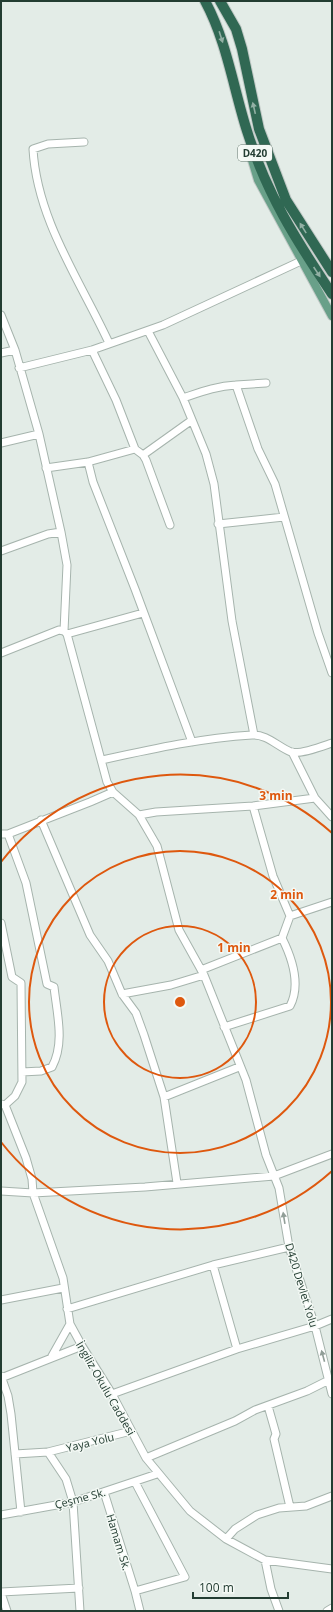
<svg xmlns="http://www.w3.org/2000/svg" width="333" height="1612" font-family="'Open Sans',sans-serif">
<style>
.lines{fill:none;stroke-linecap:round;stroke-linejoin:round}
.minor-casing{stroke:#a6b4ad;stroke-width:9}
.major-casing{stroke:#c1c9c6;stroke-width:10}
.highway-casing{stroke:#c1c9c6;stroke-width:12}
.minor{stroke:#fff;stroke-width:7}
.major{stroke:#69a089;stroke-width:8}
.highway{stroke:#306853;stroke-width:10}
.oneway{fill:#92b0a4}
.oneway2{fill:#919e98}
.ring{fill:none;stroke:#de580e;stroke-width:2}
.labels{text-anchor:middle;dominant-baseline:central;stroke-width:3;stroke-linejoin:round;paint-order:stroke}
.shield{fill:#f4f9f5;stroke:#62756c;stroke-width:1}
.shield-label{font-size:10px;font-weight:bold;fill:#233d32}
.street-label{font-size:11px;fill:#233d32;stroke:#f4f9f5}
.centre{fill:#de580e;stroke:#f4f9f5;stroke-width:2}
.ring-label{font-size:12px;text-anchor:middle;font-weight:bold;fill:#de580e;stroke:#f4f9f5;stroke-width:3;stroke-linejoin:round;paint-order:stroke}
</style>
<rect width="100%" height="100%" fill="#e3ece7"/>
<g class="lines">
<defs>
<path id="minor" d="M84,142L48,144L33,149C37,220 80,280 109,343
M1,315L15,350L39,434L61,532L67,565L64,631L67,634L107,782L113,792L139,815L157,846L179,930L204,975L246,1080L266,1155L279,1188L289,1247L315,1326L332,1394
M148,331L183,398L206,454L214,484L232,621L254,735
M92,350L116,400L135,449
M1,353L15,350
M19,368L92,350L163,325L301,261
M236,385L266,383
M183,398C201,392 217,386 236,385L258,449L275,484L318,633L332,673
M1,443L39,434
M143,455L192,420
M88,462L93,482L135,589L192,742
M46,468L88,462L135,449L143,455L146,460L170,525
M218,524L284,517
M1,551L48,534L61,532
M67,634L143,613
M1,653L59,630L64,631
M292,752L315,798L332,817
M102,760C152,749 201,738 252,735C267,734 278,747 291,752C300,755 323,746 332,743
M253,806L273,876L290,916
M139,815L156,812L253,806L315,798
M41,820L90,935L108,961L122,994L136,1013L144,1035L164,1097L177,1183
M1,834H8L90,802L113,792
M8,834L26,883L47,984L54,987C57,1014 65,1043 52,1067L41,1071L22,1072
M1,923L12,977L21,983L22,1082L15,1096L5,1105
M201,970L282,938
M122,994L171,985L204,975
M224,1027L290,1006C301,985 292,958 282,938L290,916L332,902
M164,1097L239,1067
M1,1104L5,1105L26,1158L32,1179L33,1193L63,1278L70,1324L82,1346L112,1394L146,1458L190,1511L226,1539L265,1560L332,1569
M1,1191L33,1193L145,1187L274,1176L332,1154
M213,1265L237,1349
M1,1300L63,1288
M67,1309L213,1265L289,1247
M52,1356L70,1324
M1,1376L8,1396L11,1414L21,1512
M1,1378L82,1346
M112,1394L237,1349L315,1326L332,1319
M268,1406L276,1434L274,1439L290,1507
M48,1452L131,1431
M15,1454L48,1452L66,1479L73,1502L80,1611
M146,1458L235,1421L255,1410L307,1391L329,1380
M135,1482L185,1577L135,1591L140,1611
M104,1492L135,1591
M1,1515L73,1502L157,1474
M226,1539L235,1529L257,1515L279,1508L306,1506L332,1496
M265,1560L271,1589L279,1611
M1,1592L79,1588
M1,1593L7,1611
M327,1611L332,1608"/>
<path id="major" d="M251,148L252,160L258,180L332,316"/>
<path id="highway" d="M205,1C227,42 233,87 247,131C266,193 296,240 332,294
M220,1L236,29L242,49L259,129L286,200L332,272"/>
</defs>
<use href="#minor" class="minor-casing"/>
<use href="#major" class="major-casing"/>
<use href="#highway" class="highway-casing"/>
<use href="#minor" class="minor"/>
<use href="#major" class="major"/>
<use href="#highway" class="highway"/>
</g>
<defs><path id="oneway-solid" d="M-6-.8H1V-3.2L6.5 0L1 3.2V.8H-6Z"/></defs>
<g class="oneway">
<use href="#oneway-solid" transform="translate(221 37) rotate(72)"/>
<use href="#oneway-solid" transform="translate(254 108) rotate(-103)"/>
<use href="#oneway-solid" transform="translate(303 228) rotate(-122)"/>
<use href="#oneway-solid" transform="translate(317 272) rotate(56)"/>
</g>
<g class="oneway2">
<use href="#oneway-solid" transform="translate(284 1218) rotate(-99)"/>
<use href="#oneway-solid" transform="translate(323 1356) rotate(-105)"/>
</g>
<g class="ring">
<circle cx="180" cy="1002" r="76"/>
<circle cx="180" cy="1002" r="151"/>
<path d="M332 1171A227 227 0 0 1 1 1142M1 862A227 227 0 0 1 332 833"/>
</g>
<g class="labels">
<rect class="shield" x="238" y="145" width="34" height="16" rx="3"/>
<g class="shield-label">
<text x="255" y="153">D420</text>
</g>
<g class="street-label">
<text transform="translate(302 1285) rotate(73)">D420 Devlet Yolu</text>
<text transform="translate(106 1388) rotate(60)">İngiliz Okulu Caddesi</text>
<text transform="translate(90 1442) rotate(-14)">Yaya Yolu</text>
<text transform="translate(80 1498) rotate(-15)">Çeşme Sk.</text>
<text transform="translate(119 1542) rotate(73)">Hamam Sk.</text>
</g>
</g>
<circle cx="180" cy="1002" r="6" class="centre"/>
<g class="ring-label">
<text x="276" y="800">3 min</text>
<text x="287" y="899">2 min</text>
<text x="234" y="952">1 min</text>
</g>
<rect width="333" height="1612" fill="none" stroke="#233d32" stroke-width="4"/>
<path d="M193 1592v6h95v-6" fill="none" stroke="#233d32" stroke-width="2"/>
<text x="199" y="1592" font-size="12" fill="#233d32" stroke="#f4f9f5" stroke-width="3" paint-order="stroke">100 m</text>
</svg>
